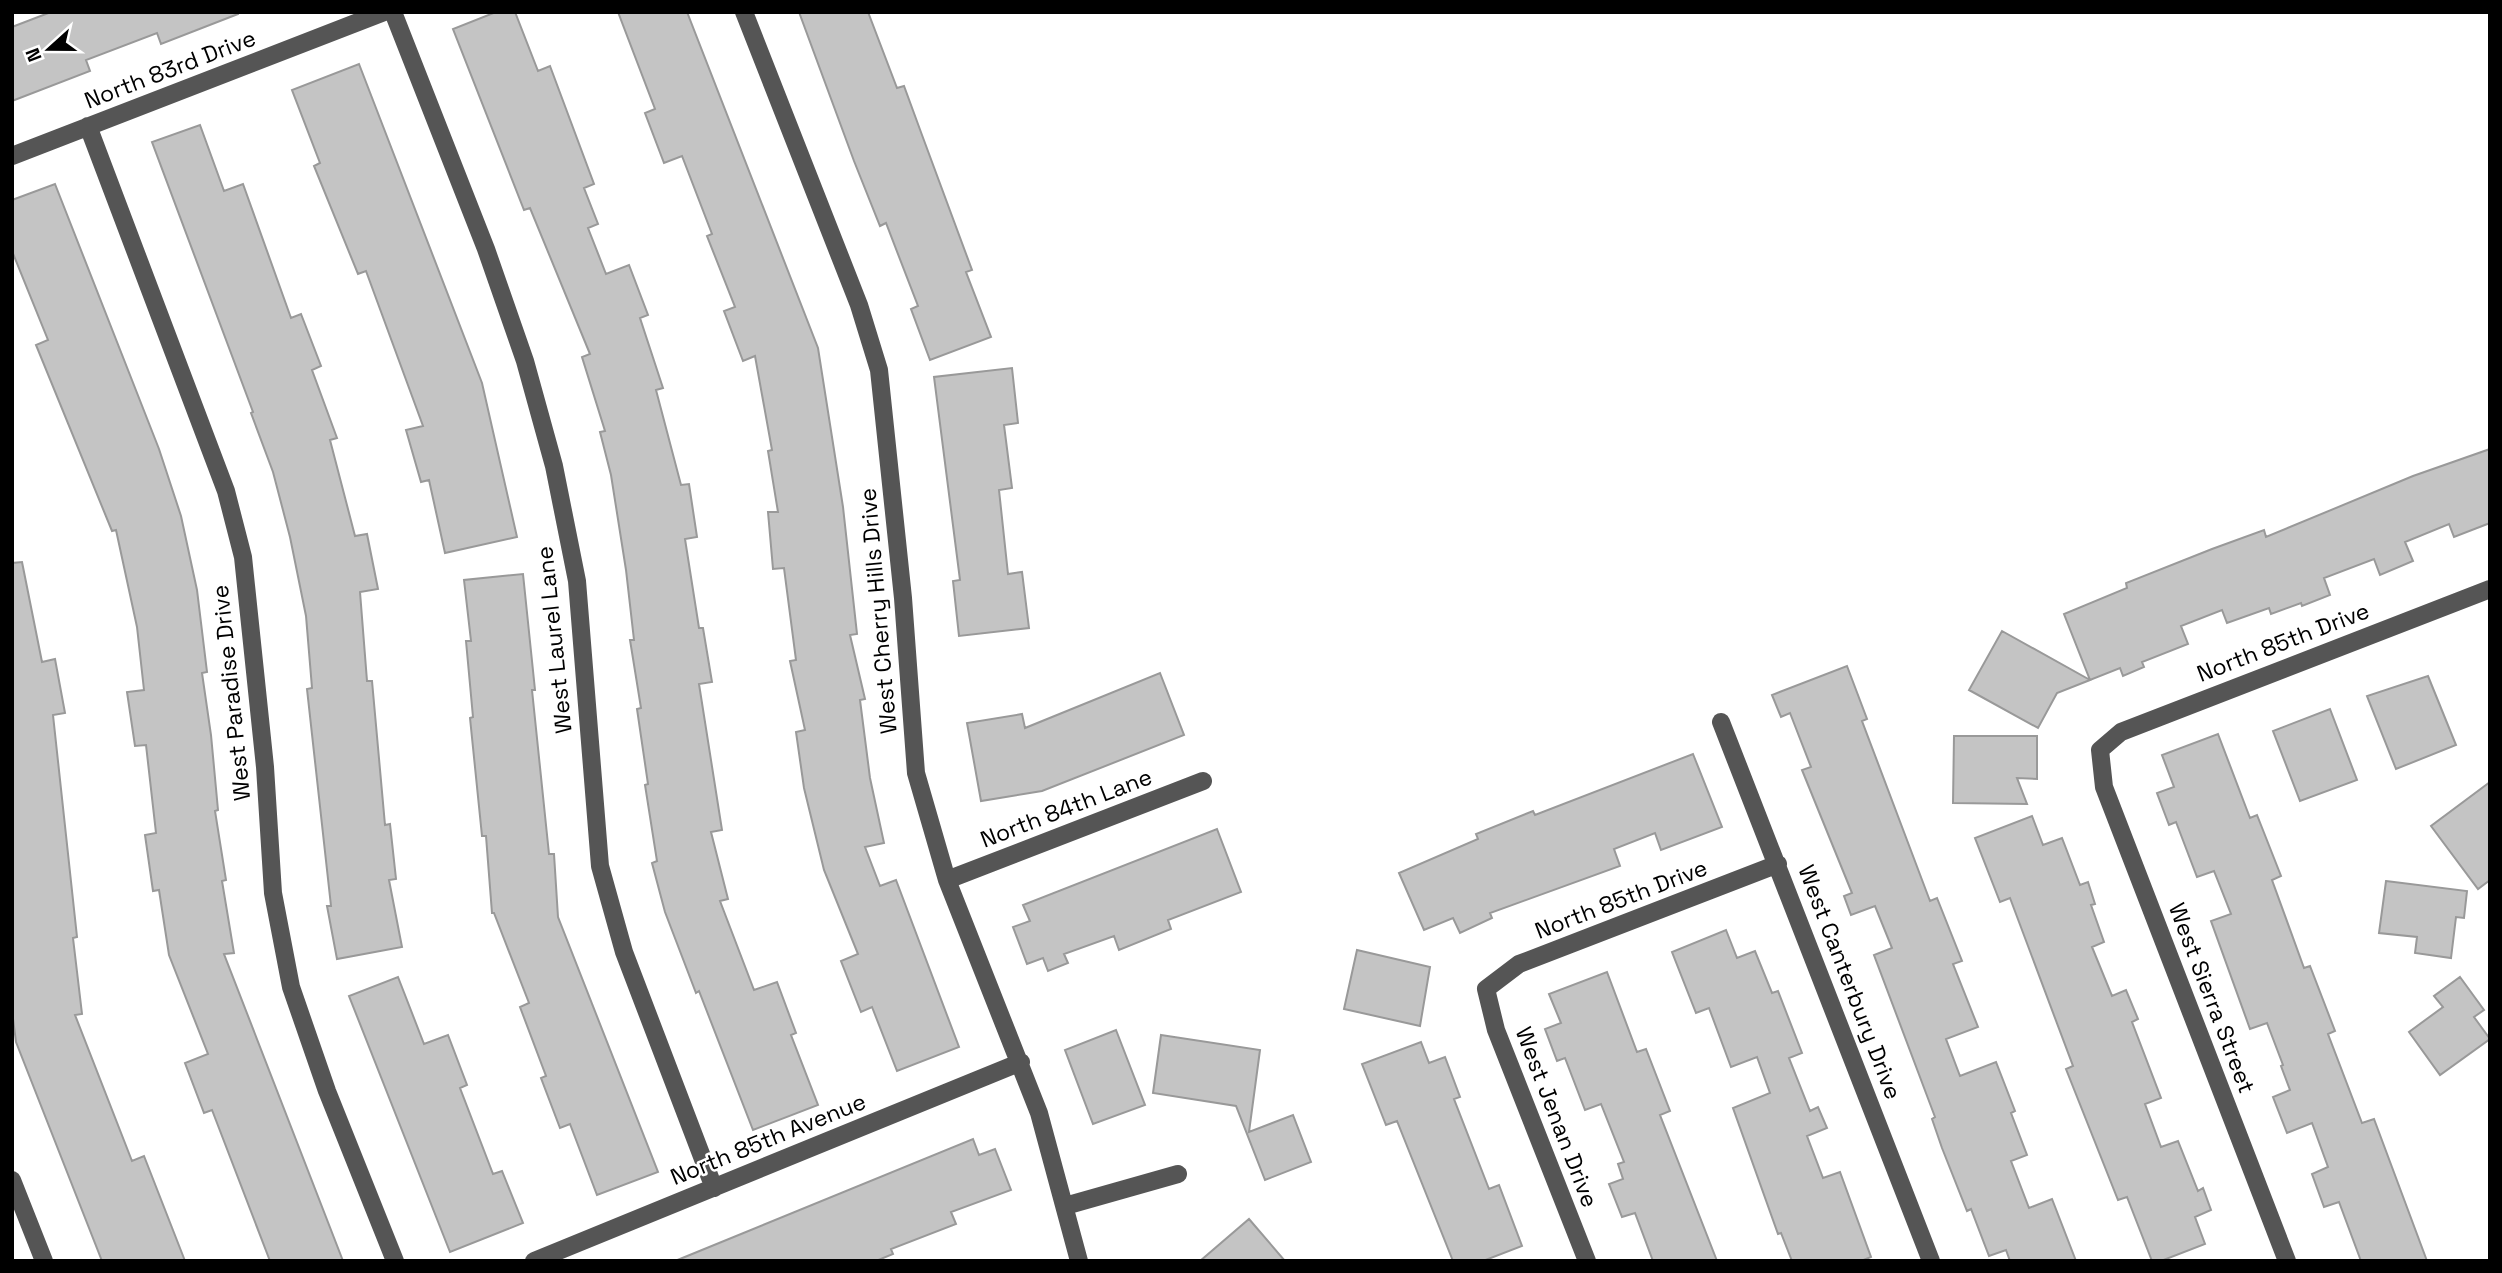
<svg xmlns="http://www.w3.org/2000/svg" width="2502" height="1273" font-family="'Space Grotesk',sans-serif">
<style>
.building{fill:#c4c4c4;stroke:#999;stroke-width:2}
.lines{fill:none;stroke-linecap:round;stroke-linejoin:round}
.minor{stroke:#555;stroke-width:18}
.labels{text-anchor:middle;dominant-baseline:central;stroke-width:5;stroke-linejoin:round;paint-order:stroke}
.street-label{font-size:23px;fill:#000;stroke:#fff}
</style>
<rect width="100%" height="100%" fill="#fff"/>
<path class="building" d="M51,12H238V14L161,44L157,33L86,60L90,71L12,101V27Z
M496,12H515L538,71L550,66L594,184L584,188L598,224L588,228L606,274L629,265L648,315L640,318L663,388L656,390L681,485L689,484L697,537L685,539L699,628H703L712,682L699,684L722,830L711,832L728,899L720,901L754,990L777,982L796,1033L791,1035L818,1105L753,1130L699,991L696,993L665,912L652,863L657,861L645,785L648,784L637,709L641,708L630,640H634L626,570L611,475L600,432L605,431L582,357L590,354L530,208L524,210L453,29Z
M618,12H687L818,348L843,507L857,634L850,635L865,699L860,700L870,778L884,843L865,847L880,886L896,880L959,1047L897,1071L872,1007L861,1012L841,961L858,954L824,870L804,788L796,732L805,730L790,661L796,660L784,568L773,569L768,512H778L768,451L772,450L755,356L743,361L724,311L735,307L707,236L712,234L682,156L664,163L645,113L655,109Z
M799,12H868L897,88L904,86L922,135L972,270L966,272L991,337L930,360L911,309L918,306L886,223L880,226L854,161Z
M359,64L482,383L517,537L445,553L429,480L421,482L406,430L423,426L366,271L358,274L314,166L320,163L292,90Z
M200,125L224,191L243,184L291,318L301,314L321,366L312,370L337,438L330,440L355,536L367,534L378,589L360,592L367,681H372L385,825L390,824L396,879L389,880L402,947L337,959L327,906H331L307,689L312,688L306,616L290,537L273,472L251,413L253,412L152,142Z
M55,184L159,449L181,516L197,590L207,672L202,673L211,735L218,810L215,811L226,880L222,881L234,953L224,954L343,1261H270L212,1110L204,1113L185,1063L208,1054L169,955L159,890L153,891L145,835L156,833L146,745L135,746L127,692L144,690L137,627L116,530L112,531L36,345L48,340L12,251V200Z
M1012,368L1018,423L1004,425L1012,488L999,490L1008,574L1022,572L1029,628L959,636L953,581L960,580L934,377Z
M2490,449V523L2454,537L2449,524L2405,542L2413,561L2380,575L2374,559L2324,578L2330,595L2302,606L2301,603L2271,614L2269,608L2227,623L2222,610L2181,626L2188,644L2142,662L2144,667L2123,676L2120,668L2090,680L2064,614L2127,588L2126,583L2212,549L2264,530L2266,537L2413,476Z
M22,562L42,662L55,659L65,713L53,715L77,937L73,938L82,1014L75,1015L132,1161L144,1156L185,1261H102L16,1042L12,1011V563Z
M523,574L535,690H532L549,854H554L558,917L658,1172L597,1195L570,1124L560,1128L541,1078L546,1076L520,1007L529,1003L494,913H492L486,836H482L470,718L473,717L466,641H471L464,580Z
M2002,631L2090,680L2057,693L2038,728L1969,690Z
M1847,666L1867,719L1862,721L1930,901L1937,898L1962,961L1953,964L1978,1027L1946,1039L1960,1076L1996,1062L2015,1111L2011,1113L2027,1155L2011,1161L2029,1208L2052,1199L2076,1261H2010L2006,1250L1989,1256L1971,1209L1967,1211L1942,1148L1932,1119L1935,1117L1874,955L1892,948L1875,906L1851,915L1844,896L1852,893L1802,770L1811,767L1790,713L1781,717L1772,695Z
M1160,673L1184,735L1042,791L981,801L967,723L1022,714L1025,728Z
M2428,676L2456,745L2396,769L2367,696Z
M2330,709L2357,780L2300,801L2273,731Z
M2218,734L2250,818L2257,815L2281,876L2272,880L2304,968L2310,966L2335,1031L2328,1034L2362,1123L2374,1119L2427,1261H2361L2339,1202L2324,1207L2312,1174L2328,1167L2312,1123L2287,1133L2273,1097L2290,1090L2281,1066L2283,1065L2267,1023L2250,1029L2211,921L2231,914L2214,871L2197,877L2176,822L2169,825L2157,793L2174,787L2162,755Z
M1954,736H2037V779L2017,778L2027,804L1953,803Z
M1693,754L1722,827L1661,850L1655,833L1614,849L1620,866L1490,913L1492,918L1460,933L1453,918L1424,930L1399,873L1478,839L1476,834L1533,811L1535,815Z
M2490,782V880L2478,889L2431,826Z
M2032,816L2043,845L2062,838L2080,885L2088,882L2095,904L2091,905L2104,942L2092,947L2112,996L2126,990L2138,1019L2132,1022L2161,1098L2145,1104L2161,1147L2178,1141L2198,1191L2203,1188L2211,1210L2195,1217L2205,1244L2161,1261H2152L2127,1197L2118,1200L2066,1069L2073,1066L2010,898L2000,902L1975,838Z
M1217,829L1241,892L1168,920L1171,929L1119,950L1114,936L1064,954L1068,963L1048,971L1043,958L1027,964L1013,927L1030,921L1023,905Z
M2386,881L2467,891L2464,918L2456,917L2451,958L2415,953L2417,937L2379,933Z
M1726,930L1737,958L1755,951L1772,993L1778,991L1802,1053L1789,1058L1810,1111L1818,1107L1827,1128L1807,1136L1823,1178L1840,1172L1871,1257L1861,1261H1792L1781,1233L1778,1234L1733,1108L1770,1093L1757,1057L1731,1067L1709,1008L1696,1013L1672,952Z
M1357,950L1430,967L1420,1026L1344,1009Z
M1607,972L1637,1052L1646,1049L1670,1111L1660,1115L1717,1261H1653L1635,1213L1622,1217L1609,1184L1623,1179L1618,1164L1624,1162L1601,1104L1585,1110L1565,1058L1557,1061L1545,1029L1561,1023L1549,994Z
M398,977L424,1044L448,1035L467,1085L460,1088L493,1174L502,1171L523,1223L450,1252L349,996Z
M2460,977L2484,1010L2474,1017L2490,1039L2440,1075L2409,1032L2443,1007L2434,996Z
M1116,1030L1145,1105L1093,1124L1065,1050Z
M1161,1035L1260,1050L1249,1132L1293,1115L1311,1162L1265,1180L1236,1106L1153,1093Z
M1421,1042L1429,1063L1445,1057L1460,1097L1454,1099L1489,1189L1499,1185L1522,1246L1483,1261H1453L1397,1121L1386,1125L1362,1064Z
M973,1139L979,1155L995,1149L1011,1190L951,1212L956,1224L891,1249L893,1254L876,1261H675Z
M1249,1219L1285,1261H1200Z"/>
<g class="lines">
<path class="minor" d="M393,12L486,249L525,361L554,466L577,581L600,866L624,952L714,1188
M744,12L859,305L879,370L903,598L916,773L947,880L1039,1113L1079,1261
M88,126L226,491L243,557L265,767L273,893L291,987L327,1091L395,1261
M12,156L384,12
M1721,722L1931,1261
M947,880L1203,781
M12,1180L44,1261
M1065,1206L1178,1174
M534,1261L1021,1062
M1587,1261L1496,1030L1486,989L1519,964L1778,864
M2287,1261L2104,787L2100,750L2121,732L2490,589"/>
</g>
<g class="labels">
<g class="street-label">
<text transform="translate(170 69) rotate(-21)">North 83rd Drive</text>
<text transform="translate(878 611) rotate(-95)">West Cherry Hills Drive</text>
<text transform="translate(554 640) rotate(-96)">West Laurel Lane</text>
<text transform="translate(2283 642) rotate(-21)">North 85th Drive</text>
<text transform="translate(231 693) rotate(-96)">West Paradise Drive</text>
<text transform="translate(1066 808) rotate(-21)">North 84th Lane</text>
<text transform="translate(1621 899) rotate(-21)">North 85th Drive</text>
<text transform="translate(1850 982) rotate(69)">West Canterbury Drive</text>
<text transform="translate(2212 998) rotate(69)">West Sierra Street</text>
<text transform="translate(1557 1117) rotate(69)">West Jenan Drive</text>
<text transform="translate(768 1139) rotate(-22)">North 85th Avenue</text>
</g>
</g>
<rect width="2502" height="1273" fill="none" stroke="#000000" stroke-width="28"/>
<g transform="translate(49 49) rotate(249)" stroke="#ffffff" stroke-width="5" paint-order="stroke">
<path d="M0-5L12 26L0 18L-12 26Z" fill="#000000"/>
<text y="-10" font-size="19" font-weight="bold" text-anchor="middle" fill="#000000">N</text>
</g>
</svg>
